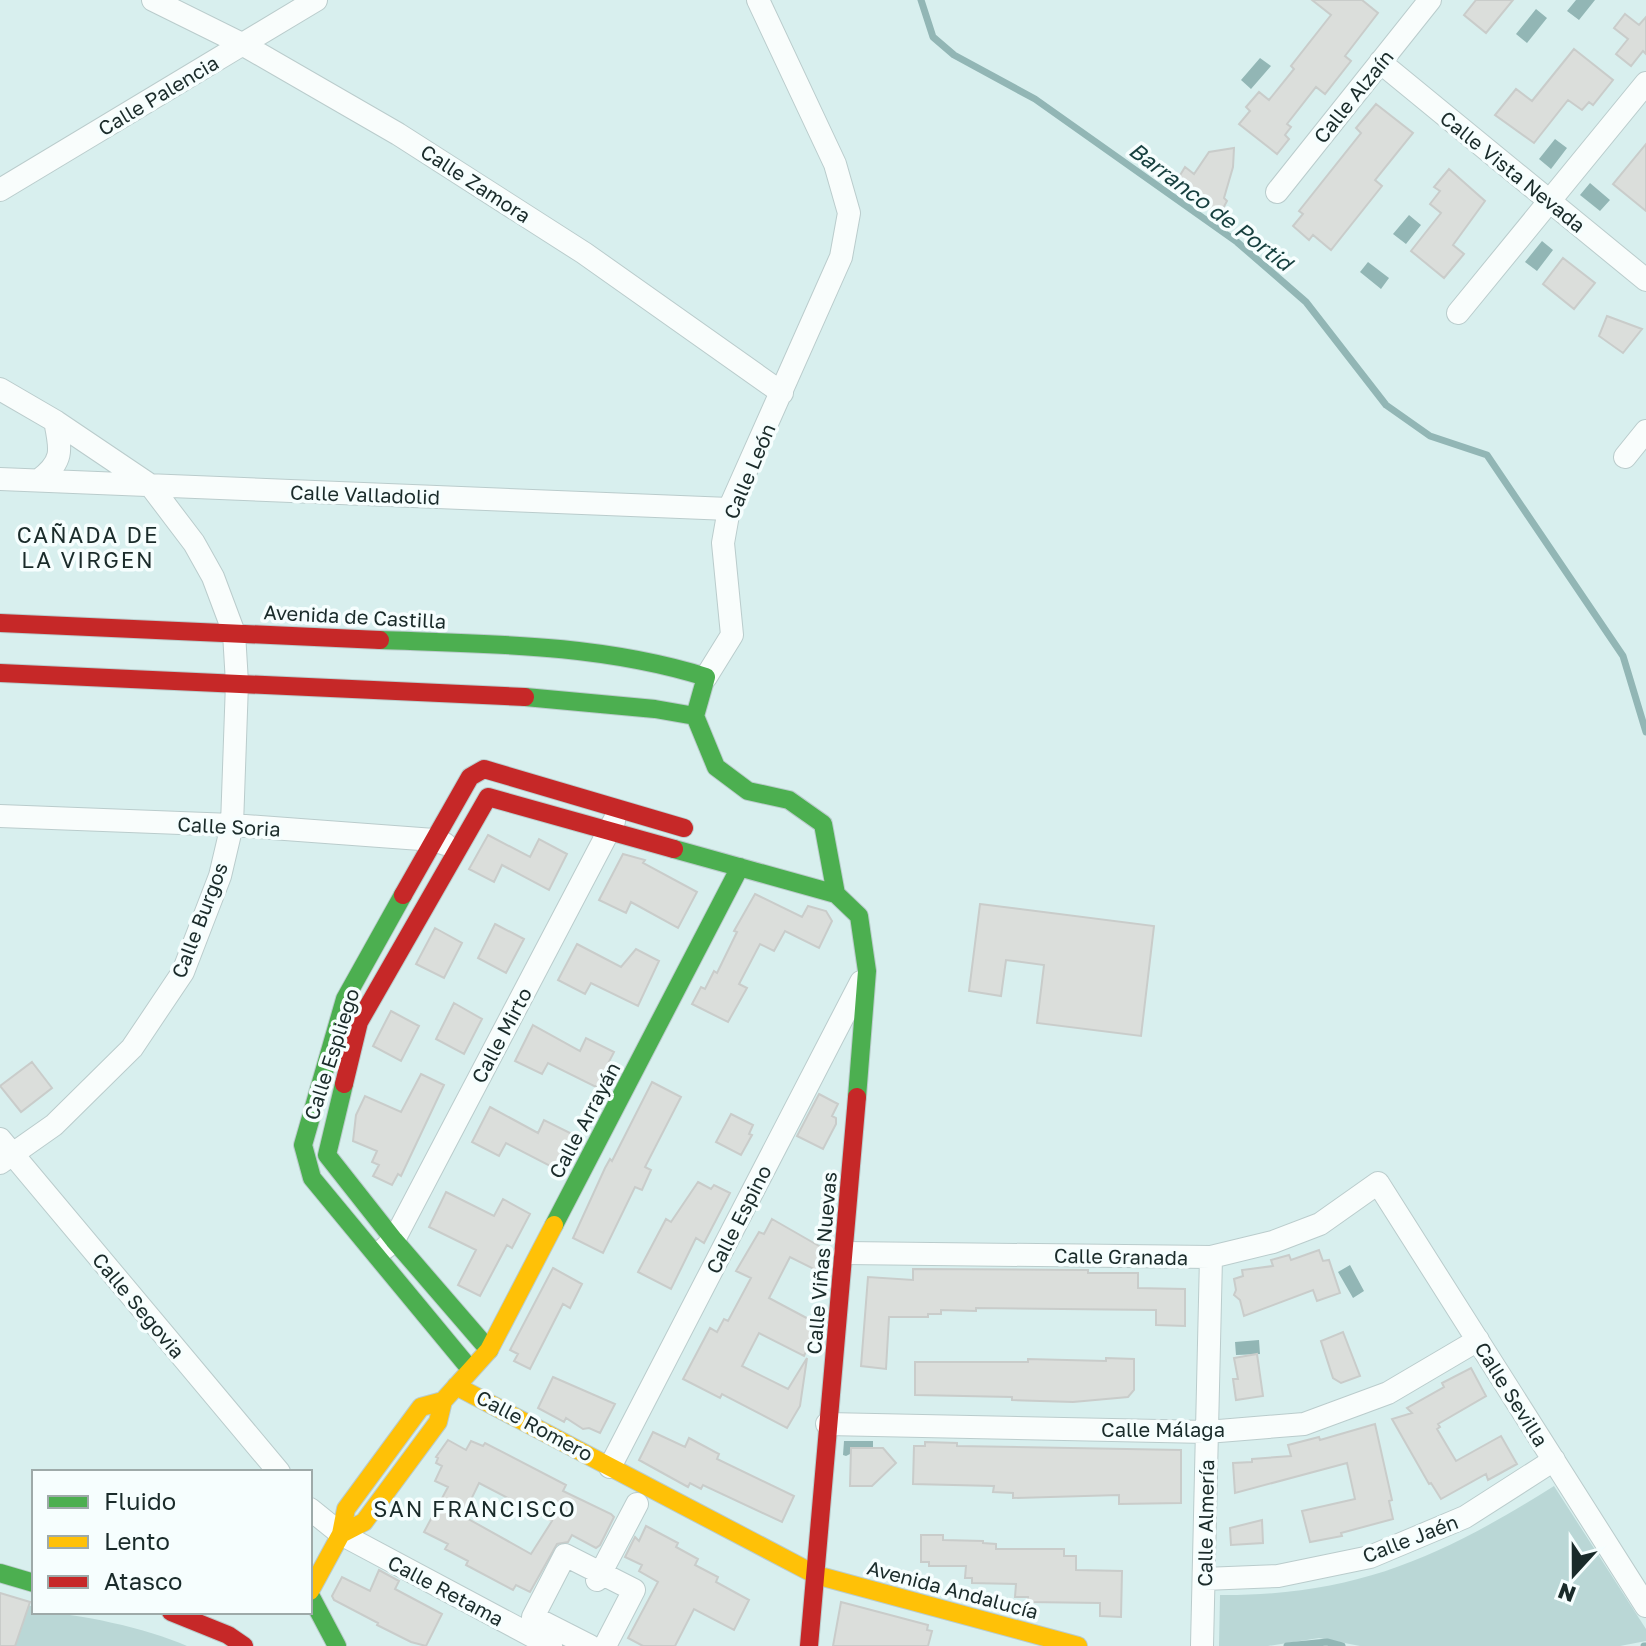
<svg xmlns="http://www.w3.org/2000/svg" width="1646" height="1646" font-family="'Golos Text',sans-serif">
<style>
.green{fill:#bad7d6}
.water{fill:#92b6b5}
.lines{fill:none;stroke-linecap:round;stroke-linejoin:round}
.stream{stroke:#92b6b5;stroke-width:7}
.building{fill:#dbdedb;stroke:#c9ccca;stroke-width:2;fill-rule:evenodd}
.street-casing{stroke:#bacccc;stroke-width:24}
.fast-casing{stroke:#bacccc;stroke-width:20}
.slow-casing{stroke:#bacccc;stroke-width:20}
.jam-casing{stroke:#bacccc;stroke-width:20}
.street{stroke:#f9fdfc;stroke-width:22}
.fast{stroke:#4caf50;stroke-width:18}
.slow{stroke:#ffc107;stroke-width:18}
.jam{stroke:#c62828;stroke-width:18}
.labels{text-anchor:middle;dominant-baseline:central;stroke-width:7;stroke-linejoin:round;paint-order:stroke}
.street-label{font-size:20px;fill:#1a2b2a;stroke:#f6fefe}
.water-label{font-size:22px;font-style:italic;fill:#163f3e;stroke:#f6fefe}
.neighbourhood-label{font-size:22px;letter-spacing:2px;fill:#1a2b2a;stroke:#f6fefe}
</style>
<rect width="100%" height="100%" fill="#d8efee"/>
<path class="green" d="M1554,1486L1646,1629V1641L1620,1646H1360L1319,1638L1268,1646H1219L1220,1595C1356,1596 1441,1557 1554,1486Z
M0,1596L34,1607V1612C75,1612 149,1629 187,1646H0Z"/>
<path class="water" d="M1576,0H1595L1579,20L1567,11Z
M1536,9L1547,18L1527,43L1516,34Z
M1260,58L1271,66L1251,89L1241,80Z
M1555,139L1567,148L1551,169L1539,159Z
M1590,183L1610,200L1600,211L1580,195Z
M1409,215L1421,225L1406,244L1393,234Z
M1542,241L1553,250L1537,271L1525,262Z
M1368,262L1389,278L1381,289L1360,272Z
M1350,1265L1364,1291L1353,1298L1338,1272Z
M1259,1340L1260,1354L1236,1355L1235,1342Z
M844,1441H873V1448H850V1454L846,1456L843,1455Z"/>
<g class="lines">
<path class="stream" d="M921,0L933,37L954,55L1035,99L1237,242L1306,302L1386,405L1430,436L1487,455L1623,656L1646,732
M1287,1646L1327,1642L1342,1646
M1644,1646H1646"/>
</g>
<path class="building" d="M1312,0H1362L1378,13L1345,56L1351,61L1325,94L1316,87L1287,124L1291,127L1285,135L1289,139L1277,154L1239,124L1250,111L1246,107L1259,92L1269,100L1294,69L1291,66L1331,15Z
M1476,0H1513L1486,33L1464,15Z
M1625,14L1639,25L1646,17V54L1643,51L1631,66L1616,54L1628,39L1614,28Z
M1574,49L1613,80L1593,105L1589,102L1582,110L1568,100L1534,143L1495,115L1516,89L1532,101Z
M1376,104L1413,133L1375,180L1382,186L1331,250L1313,235L1309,240L1293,226L1303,214L1299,211L1361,133L1356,128Z
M1646,144V211L1613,184Z
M1234,148L1233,167L1224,198L1227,201L1219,216L1176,182L1185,167L1194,174L1209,152Z
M1449,169L1485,201L1453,245L1464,254L1444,278L1411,251L1441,213L1430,204L1440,191L1434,187Z
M1563,258L1595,283L1574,309L1543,284Z
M1607,316L1642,329L1623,353L1599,336Z
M488,835L530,857L539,839L567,854L549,890L502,865L494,882L469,869Z
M623,854L645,860L643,863L697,892L678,928L631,902L626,913L599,900Z
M755,894L802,917L808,906L826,911L832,921L819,948L785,931L774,951L760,944L739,984L747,988L728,1022L692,1004L701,987L705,989L714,971L717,973L737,932L734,931Z
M980,904L1154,926L1141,1036L1037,1023L1044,965L1006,960L1001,996L969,991Z
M495,924L524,939L506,973L478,958Z
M435,928L462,943L444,978L416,964Z
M577,944L621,967L636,949L659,961L638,1006L591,983L585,994L558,980Z
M454,1003L482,1019L464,1054L436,1039Z
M391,1011L419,1026L401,1061L373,1046Z
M533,1025L580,1051L586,1038L614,1052L596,1087L548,1063L542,1074L515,1061Z
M32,1062L52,1088L21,1112L0,1086Z
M421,1074L444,1085L401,1176L398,1174L392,1185L373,1176L379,1165L372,1162L377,1151L353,1141L356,1115L365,1096L401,1112Z
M652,1082L681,1097L645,1167L651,1170L642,1190L635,1187L603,1253L573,1238L605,1168L610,1159L612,1161Z
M819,1094L838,1104L832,1116L836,1118V1124L823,1149L797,1136Z
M490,1107L538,1133L544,1120L572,1134L554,1168L506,1143L499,1156L472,1142Z
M731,1114L753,1125L749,1134L752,1135L741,1155L716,1142Z
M698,1182L711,1189L714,1185L730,1193L704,1243L696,1238L671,1289L638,1272L666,1219L671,1222Z
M446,1192L494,1216L503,1199L530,1214L512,1248L507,1245L480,1296L458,1285L476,1250L429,1227Z
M772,1219L826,1250L824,1274L790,1257L769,1298L816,1323L810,1333L814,1335L804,1356L759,1333L742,1366L788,1389L807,1358L800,1406L787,1428L722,1394L720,1398L683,1379L710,1328L717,1332L724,1319L728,1321L751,1278L736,1271L759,1232L764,1234Z
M1319,1250L1323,1261L1329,1260L1340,1293L1317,1301L1313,1290L1244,1316L1240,1300L1234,1295L1236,1290L1234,1279L1243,1276L1242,1270L1273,1266L1271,1260L1289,1255L1291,1260Z
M553,1268L582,1284L570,1308L563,1304L530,1369L514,1361L518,1354L510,1350Z
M913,1269L1088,1270V1273H1138V1288L1185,1289V1326L1156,1325V1310L976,1308V1311L941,1310V1314H928V1317H889L886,1369L861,1366L868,1277L913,1280Z
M1343,1332L1360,1376L1341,1383L1333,1378L1321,1341Z
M1257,1354L1263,1396L1236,1400L1233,1379H1238L1234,1358Z
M1106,1358L1134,1359V1390L1128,1397L1073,1402L1012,1400V1397L915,1395V1362H1028V1359L1106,1361Z
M1471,1368L1486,1396L1438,1424L1440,1427L1437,1429L1456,1461L1501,1436L1517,1464L1488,1480L1486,1474L1441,1499L1431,1483L1429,1484L1392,1419L1412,1413L1407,1408L1444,1387L1442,1383Z
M553,1377L615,1404L600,1433L589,1428L583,1429L566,1418L564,1422L538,1408Z
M1375,1424L1392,1500L1389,1501L1393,1519L1341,1533L1342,1536L1310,1542L1302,1511L1355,1499L1347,1463L1235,1493L1233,1463L1252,1462V1459L1291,1456L1288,1445L1319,1437L1320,1440Z
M653,1432L685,1447L689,1438L719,1454L717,1459L794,1496L782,1522L703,1485L701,1489L690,1483L688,1487L639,1460Z
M448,1440L466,1450L471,1441L483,1446L485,1443L566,1485L563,1491L611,1514L614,1517L600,1545L596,1548L572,1535L568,1542L557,1544L530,1592L516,1585L513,1590L466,1565L468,1561L445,1549L448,1544L424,1532L448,1487L435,1481L442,1466L436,1463L438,1458L436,1457ZM479,1483L552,1521L531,1554L463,1516Z
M925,1442L957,1443V1446L1181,1450V1503L1119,1504V1495L1013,1498V1493L993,1492L994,1486L913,1484L914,1446H925Z
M851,1448H883L896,1463L872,1486H850Z
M1262,1520L1263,1543L1231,1545L1230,1528Z
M646,1526L678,1543L676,1547L698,1559L695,1565L718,1577L716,1582L749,1600L734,1630L694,1609L675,1646H643L628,1638L658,1582L639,1571L642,1565L625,1557L635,1537L639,1541Z
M921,1535H943V1540L983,1541V1543L996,1544V1549H1064V1556H1076V1570L1122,1571L1121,1617L1100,1616V1603L1028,1602V1597H1015L1016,1584L972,1583V1578H965L966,1566H929V1562H921Z
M379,1570L399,1581L395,1589L442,1614L426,1646L411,1642L377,1625L378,1623L334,1600L332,1596L342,1577L370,1591Z
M0,1593L30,1602L15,1646H0Z
M841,1602L928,1625L927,1630L932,1631L928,1646H833Z"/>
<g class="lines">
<defs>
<path id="street" d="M153,0L242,44L398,134L584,253L782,393
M1380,62L1646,280
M0,190L316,0
M1277,192L1430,0
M1458,313L1646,83
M0,389L55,421L150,485L194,543L213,577L234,633L237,683L232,825L220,876L183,972L132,1048L54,1125L0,1163
M1625,457L1646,431
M0,479L729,509
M39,480C64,461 61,450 55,421
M706,677L732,635L723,543L729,509L841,257L849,213L835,164L758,0
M0,816L232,825L434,840L445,844
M0,1139L279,1472
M385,1248L394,1240L614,821
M845,1253L1211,1257L1273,1242L1320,1224L1378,1183L1646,1606
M827,1424L1207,1432L1304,1424L1388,1393L1478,1340
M610,1467L861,982
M310,1509L341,1534L551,1646
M1204,1579L1278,1576L1370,1557L1465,1517L1554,1460
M597,1580L637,1504
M590,1646L533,1617L565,1555L634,1590L605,1646
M1202,1646L1211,1257"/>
<path id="fast" d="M380,640C489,644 601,644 706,677L695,716L716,767L748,791L789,800L823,824L836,894
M525,697L655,709L695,716
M674,849L836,894L859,916L867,971L857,1097
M403,895L345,999L303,1145L312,1178L470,1369
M344,1084L327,1155L394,1240L489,1350
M554,1225L740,867
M0,1573L34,1583
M310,1595L337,1646"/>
<path id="slow" d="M456,1386L816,1575L1078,1646
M341,1534L364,1522L438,1422L443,1401L489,1350L554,1225
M310,1591L341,1534L346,1509L421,1407L443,1401"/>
<path id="jam" d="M0,623L380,640
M0,673L525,697
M403,895L470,777L484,769L684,828
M344,1084L359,1022L488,797L674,849
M171,1612L228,1635L244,1646
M809,1646L857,1097"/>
</defs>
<use href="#street" class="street-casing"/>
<use href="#fast" class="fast-casing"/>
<use href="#slow" class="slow-casing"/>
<use href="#jam" class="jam-casing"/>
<use href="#street" class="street"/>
<use href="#fast" class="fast"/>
<use href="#slow" class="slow"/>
<use href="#jam" class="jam"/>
</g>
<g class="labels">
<g class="street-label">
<text transform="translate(158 95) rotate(-31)">Calle Palencia</text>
<text transform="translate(1353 96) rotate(-51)">Calle Alzaín</text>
<text transform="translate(1513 171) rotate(39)">Calle Vista Nevada</text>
<text transform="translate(476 183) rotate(33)">Calle Zamora</text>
<text transform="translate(749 471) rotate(-67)">Calle León</text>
<text transform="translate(365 494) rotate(2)">Calle Valladolid</text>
<text transform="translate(355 616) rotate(3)">Avenida de Castilla</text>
<text transform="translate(229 826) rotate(3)">Calle Soria</text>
<text transform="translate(199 920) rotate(-69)">Calle Burgos</text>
<text transform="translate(501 1035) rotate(-62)">Calle Mirto</text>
<text transform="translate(331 1054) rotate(-72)">Calle Espliego</text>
<text transform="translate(584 1120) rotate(-62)">Calle Arrayán</text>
<text transform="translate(738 1219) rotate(-63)">Calle Espino</text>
<text transform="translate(1121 1256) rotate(1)">Calle Granada</text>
<text transform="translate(821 1263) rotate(-85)">Calle Viñas Nuevas</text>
<text transform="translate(139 1305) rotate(50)">Calle Segovia</text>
<text transform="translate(1512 1394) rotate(58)">Calle Sevilla</text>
<text transform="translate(535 1425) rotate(28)">Calle Romero</text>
<text x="1163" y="1429">Calle Málaga</text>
<text transform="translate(1205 1523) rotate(-89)">Calle Almería</text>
<text transform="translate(1410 1538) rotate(-21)">Calle Jaén</text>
<text transform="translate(953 1589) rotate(15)">Avenida Andalucía</text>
<text transform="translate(446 1590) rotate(28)">Calle Retama</text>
</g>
<g class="water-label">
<text transform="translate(1211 206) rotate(37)">Barranco de Portid</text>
</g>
<g class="neighbourhood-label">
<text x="88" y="534">CAÑADA DE<tspan x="88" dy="25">LA VIRGEN</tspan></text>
<text x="475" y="1508">SAN FRANCISCO</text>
</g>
</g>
<rect x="32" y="1470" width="280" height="144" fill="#f6fefe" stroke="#9eaaa9" stroke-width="2"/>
<rect x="48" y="1496" width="40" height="12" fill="#4caf50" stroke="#9eaaa9" stroke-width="2"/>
<text x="104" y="1510" font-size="24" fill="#1a2b2a">Fluido</text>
<rect x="48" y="1536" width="40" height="12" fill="#ffc107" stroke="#9eaaa9" stroke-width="2"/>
<text x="104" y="1550" font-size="24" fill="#1a2b2a">Lento</text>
<rect x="48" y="1576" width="40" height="12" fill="#c62828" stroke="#9eaaa9" stroke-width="2"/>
<text x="104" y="1590" font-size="24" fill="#1a2b2a">Atasco</text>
<g transform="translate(1574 1574) rotate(201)" stroke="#f6fefe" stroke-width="6" paint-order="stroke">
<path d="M0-6L14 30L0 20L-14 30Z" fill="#1a2b2a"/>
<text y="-12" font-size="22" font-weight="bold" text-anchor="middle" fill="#1a2b2a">N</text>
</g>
</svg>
